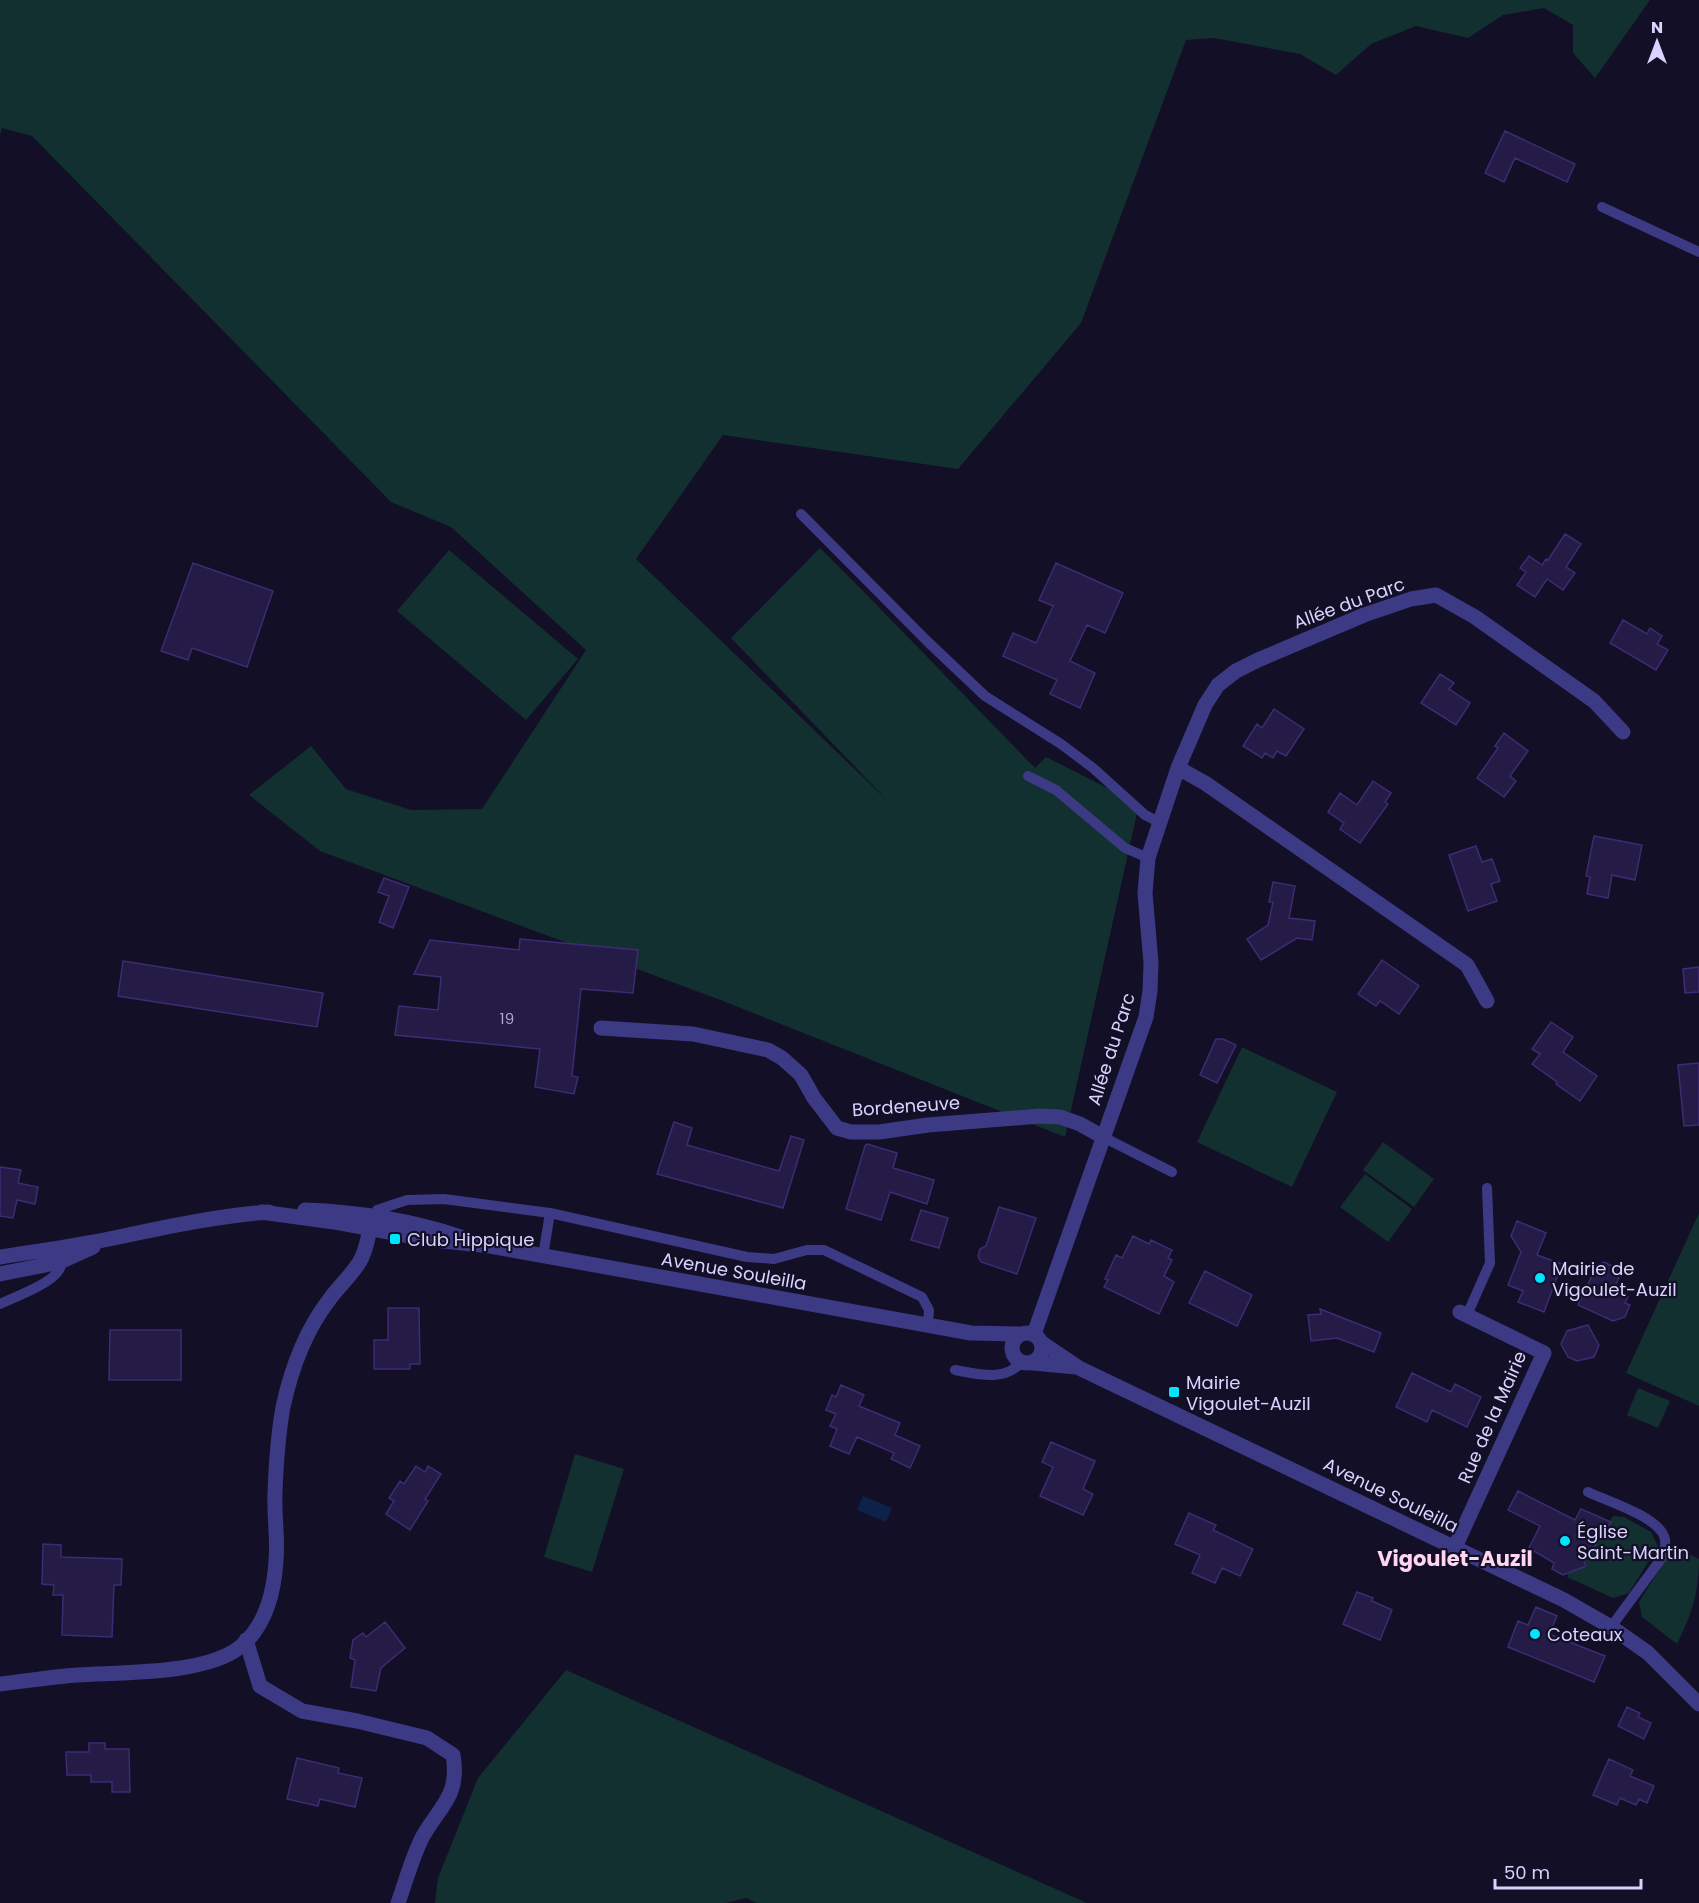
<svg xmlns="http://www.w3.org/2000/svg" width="1699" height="1903" font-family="Poppins,sans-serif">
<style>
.green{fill:#12302f}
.water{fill:#0c2248}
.building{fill:#241b47;stroke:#3b2d73;stroke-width:1.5}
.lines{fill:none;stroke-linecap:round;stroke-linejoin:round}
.service{stroke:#3d3a85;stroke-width:10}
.minor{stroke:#3d3a85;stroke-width:15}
.tertiary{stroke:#3d3a85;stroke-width:15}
.poi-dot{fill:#00e5ff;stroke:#130f26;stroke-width:2}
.labels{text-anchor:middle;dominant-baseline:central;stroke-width:4.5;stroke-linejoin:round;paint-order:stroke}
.number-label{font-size:15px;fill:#aca6d1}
.street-label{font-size:18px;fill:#d9d4ff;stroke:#130f26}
.poi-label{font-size:18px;fill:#d9d4ff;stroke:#130f26;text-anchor:start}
.quarter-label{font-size:21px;font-weight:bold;fill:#ffd6f0;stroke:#130f26}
</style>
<rect width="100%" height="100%" fill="#130f26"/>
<path class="green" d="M0,0H1650L1595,78L1573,53V25L1544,8L1503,15L1468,38L1416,26L1371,44L1336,75L1300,54L1214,38L1186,40L1081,323L958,469L723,435L636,559L889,802L731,638L820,548L868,596L1035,768L1046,757L1139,804L1065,1137L723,1001L320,851L249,795L311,746L346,789L411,810L482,809L586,650L451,527L391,502L32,136L2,128L0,135Z
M449,550L578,659L526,720L397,611Z
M1242,1047L1337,1092L1292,1187L1197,1142Z
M1383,1142L1434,1179L1414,1207L1363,1170Z
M1365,1174L1412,1209L1388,1242L1340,1207Z
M1699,1213V1406L1626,1373Z
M1638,1388L1670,1401L1658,1428L1627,1415Z
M575,1454L624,1469L592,1572L544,1557Z
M1613,1516L1624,1517L1651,1532L1658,1546L1629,1593L1613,1598L1567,1577L1571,1566H1585L1584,1562Z
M1674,1546L1699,1559C1699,1592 1692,1614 1677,1644L1642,1617L1639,1602Z
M566,1670L1087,1903H757L746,1898L726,1903H435L438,1878L478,1778Z"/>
<path class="water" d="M863,1496L892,1508L886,1522L857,1510Z"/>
<path class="building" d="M1505,131L1575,164L1567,182L1515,158L1504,182L1485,173Z
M1565,534L1581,544L1566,567L1575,573L1563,590L1547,579L1535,597L1517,585L1526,572L1520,568L1529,556L1542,565L1546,559L1548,560Z
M193,563L273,591L247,667L192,648L188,660L161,651Z
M1056,563L1123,593L1105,633L1087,625L1070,661L1095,673L1080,708L1050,694L1057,680L1003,656L1013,633L1036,643L1053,606L1039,600Z
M1623,620L1647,634L1650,628L1662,636L1657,644L1668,650L1656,670L1610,643Z
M1440,674L1454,683L1449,689L1470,703L1456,725L1421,703Z
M1274,709L1304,729L1286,756L1277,751L1273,758L1265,753L1262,758L1243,746L1257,724L1262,728Z
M1504,733L1528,751L1510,776L1516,781L1504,797L1477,778L1498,748L1495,746Z
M1373,781L1391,793L1385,802L1388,804L1360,843L1340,829L1344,823L1328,812L1340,793L1357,805Z
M1594,836L1642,845L1635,880L1612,875L1608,898L1587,894L1590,877L1586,876Z
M1476,846L1482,862L1492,859L1500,881L1491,884L1497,901L1468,911L1449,855Z
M384,878L409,887L393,928L379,922L389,896L378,892Z
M1273,882L1295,886L1289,918L1315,921L1312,940L1297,938L1261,960L1247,939L1268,925L1273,902H1269Z
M520,939L638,950L633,993L581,989L572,1076L578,1077L574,1094L535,1087L540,1049L395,1035L399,1006L438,1010L441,977L414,974L430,940L519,950Z
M1382,960L1419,986L1399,1014L1380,1001L1376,1006L1358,994Z
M123,961L323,993L317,1027L118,996Z
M1699,967V992L1685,993L1683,969Z
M1551,1022L1573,1037L1563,1052L1597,1076L1580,1101L1556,1084L1557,1082L1532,1064L1540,1054L1532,1049Z
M1216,1039H1223L1236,1045L1217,1083L1200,1075Z
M1699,1063V1125L1684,1126L1678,1065Z
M674,1122L692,1128L687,1145L779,1171L791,1136L804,1140L783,1208L657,1174Z
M867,1144L897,1153L893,1168L934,1180L927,1204L890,1192L881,1220L846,1209L865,1146Z
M0,1167L21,1170L18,1183L38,1187L35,1204L17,1200L13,1218L0,1216Z
M999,1207L1036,1218L1017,1274L981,1262L978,1256L980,1249L986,1246Z
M921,1210L948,1218L939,1248L911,1240Z
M1517,1221L1546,1233L1537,1255L1562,1264L1544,1312L1518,1302L1523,1291L1508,1285L1521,1252L1511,1236Z
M1133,1236L1149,1244L1151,1240L1172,1250L1168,1258L1172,1260L1164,1276L1174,1282L1159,1314L1104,1287L1108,1280L1105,1279L1116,1255L1122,1258Z
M1604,1262L1622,1271L1613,1291L1628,1297L1625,1303L1630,1305L1625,1317L1613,1321L1578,1305L1597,1265Z
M1205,1271L1252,1295L1237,1326L1189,1303Z
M388,1308H419L420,1364H410V1369H374V1340H388Z
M1320,1309L1381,1333L1374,1352L1337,1338L1311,1341L1308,1315L1321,1314Z
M1588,1325L1599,1345L1594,1357L1577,1361L1568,1357L1561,1344L1567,1331Z
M110,1330H181V1380H109Z
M1412,1373L1451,1392L1455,1384L1481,1397L1467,1427L1432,1410L1427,1422L1396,1407Z
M841,1385L864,1395L859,1406L900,1423L895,1435L920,1446L910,1468L891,1459L894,1453L857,1437L849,1454L830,1446L837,1429L830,1426L836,1414L826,1410L832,1395L836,1397Z
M1051,1442L1095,1461L1083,1489L1093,1494L1083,1515L1040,1496L1053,1467L1042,1462Z
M416,1466L425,1472L428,1466L441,1474L425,1499L428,1501L410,1530L386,1514L394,1501L389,1498L400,1481L404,1484Z
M1518,1491L1575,1520L1581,1509L1611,1522L1584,1562L1586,1566L1563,1575L1552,1569L1554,1563L1529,1548L1540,1526L1508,1510Z
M1189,1513L1216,1525L1213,1530L1253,1549L1240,1576L1222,1568L1215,1583L1192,1573L1200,1555L1175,1544Z
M43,1544L61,1545V1557L122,1559L121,1585H114L112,1637L62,1635L63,1595H53L54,1585L42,1584Z
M1357,1592L1373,1598L1372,1601L1392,1610L1380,1640L1343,1624Z
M1536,1607L1557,1616L1549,1634L1605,1656L1594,1682L1508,1647L1518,1621L1528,1625Z
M385,1622L405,1648L381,1668L376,1691L351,1687L355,1660L350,1658L353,1640L363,1633L366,1637Z
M1627,1707L1640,1713L1638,1717L1651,1723L1644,1739L1618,1726Z
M89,1743H105V1749H129L130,1792H112V1782H91V1775H67L66,1752H89Z
M297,1758L339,1768L338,1773L362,1778L355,1807L320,1799L318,1806L287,1799Z
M1609,1759L1633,1770L1630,1776L1654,1786L1647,1803L1639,1799L1636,1805L1620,1798L1617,1805L1593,1795Z"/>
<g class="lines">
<path class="service" d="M1602,207L1699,252
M801,514L928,642L985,696L1061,744L1093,768L1145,815L1159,822
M1028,776L1056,790L1125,848L1148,858
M1103,1137L1172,1172
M374,1215L377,1210L407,1200L444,1199L550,1213L747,1257L774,1259L807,1250H824L922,1297L929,1310L928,1324
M543,1256L550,1213
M0,1304C15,1297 51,1284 59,1270C62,1266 60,1261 59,1256
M1467,1315L1490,1263L1487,1188
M955,1370C977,1374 1006,1382 1021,1362
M1588,1492C1607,1501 1656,1516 1664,1536C1667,1544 1664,1551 1661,1559L1611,1627"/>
<path class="minor" d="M1178,768L1205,783L1467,965L1487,1001
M601,1028L693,1034L768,1050L782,1058L801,1075L814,1098L837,1128L851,1132H879L928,1125L1040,1116L1060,1117L1080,1124L1103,1137
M1034,1334L1146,1017L1150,991L1151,963L1145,893L1148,858L1178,768L1205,705L1218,685L1236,671L1258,660L1364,615L1411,599L1436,595L1475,617L1594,701L1623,732
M1455,1547L1544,1353L1460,1312
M246,1640L260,1686L302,1711L357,1721L427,1738L453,1755C460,1795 441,1805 423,1836C412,1857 406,1881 398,1903
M0,1684C26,1681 51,1677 77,1675C121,1672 205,1675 240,1647C265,1627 274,1592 276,1561C278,1539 274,1516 275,1493C276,1465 278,1435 283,1407C291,1370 306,1330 329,1300C339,1286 352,1275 360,1261C368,1248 368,1232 373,1218"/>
<path class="tertiary" d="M305,1210C359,1212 410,1220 461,1237
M261,1212L334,1222L425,1239L490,1246L971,1333L1021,1334
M0,1257C38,1251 76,1246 114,1238C166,1227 216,1216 269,1212
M0,1274L60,1262L93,1247
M1012 1348a15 15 0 1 1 30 0a15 15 0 1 1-30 0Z
M1042,1343L1079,1368L1564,1600L1611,1627L1648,1653L1699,1704
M1033,1363L1076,1367"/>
</g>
<g class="poi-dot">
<rect x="389" y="1233" width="12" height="12" rx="3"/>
<circle cx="1540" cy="1278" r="6"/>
<rect x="1168" y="1386" width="12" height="12" rx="3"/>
<circle cx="1565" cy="1541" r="6"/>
<circle cx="1535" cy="1634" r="6"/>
</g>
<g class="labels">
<g class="number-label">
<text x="507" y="1018">19</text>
</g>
<g class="street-label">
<text transform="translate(1349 603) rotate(-20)">Allée du Parc</text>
<text transform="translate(1111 1049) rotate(-72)">Allée du Parc</text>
<text transform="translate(906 1106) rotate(-4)">Bordeneuve</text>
<text transform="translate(734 1271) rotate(10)">Avenue Souleilla</text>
<text transform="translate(1492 1417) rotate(-66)">Rue de la Mairie</text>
<text transform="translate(1391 1495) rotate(26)">Avenue Souleilla</text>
</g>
<g class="poi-label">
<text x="407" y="1239">Club Hippique</text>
<text x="1552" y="1268">Mairie de<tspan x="1552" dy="21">Vigoulet-Auzil</tspan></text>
<text x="1186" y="1382">Mairie<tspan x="1186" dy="21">Vigoulet-Auzil</tspan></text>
<text x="1577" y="1531">Église<tspan x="1577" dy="21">Saint-Martin</tspan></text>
<text x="1547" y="1634">Coteaux</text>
</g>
<g class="quarter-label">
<text x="1455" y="1558">Vigoulet-Auzil</text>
</g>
</g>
<g transform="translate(1657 42)" stroke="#130f26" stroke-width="4.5" paint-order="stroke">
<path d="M0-4.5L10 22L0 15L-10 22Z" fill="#d9d4ff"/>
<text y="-9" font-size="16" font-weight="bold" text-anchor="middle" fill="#d9d4ff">N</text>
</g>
<path d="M1495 1879v9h146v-9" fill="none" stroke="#d9d4ff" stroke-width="3"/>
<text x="1504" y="1879" font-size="18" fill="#d9d4ff" stroke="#130f26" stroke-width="4.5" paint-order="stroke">50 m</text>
</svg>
